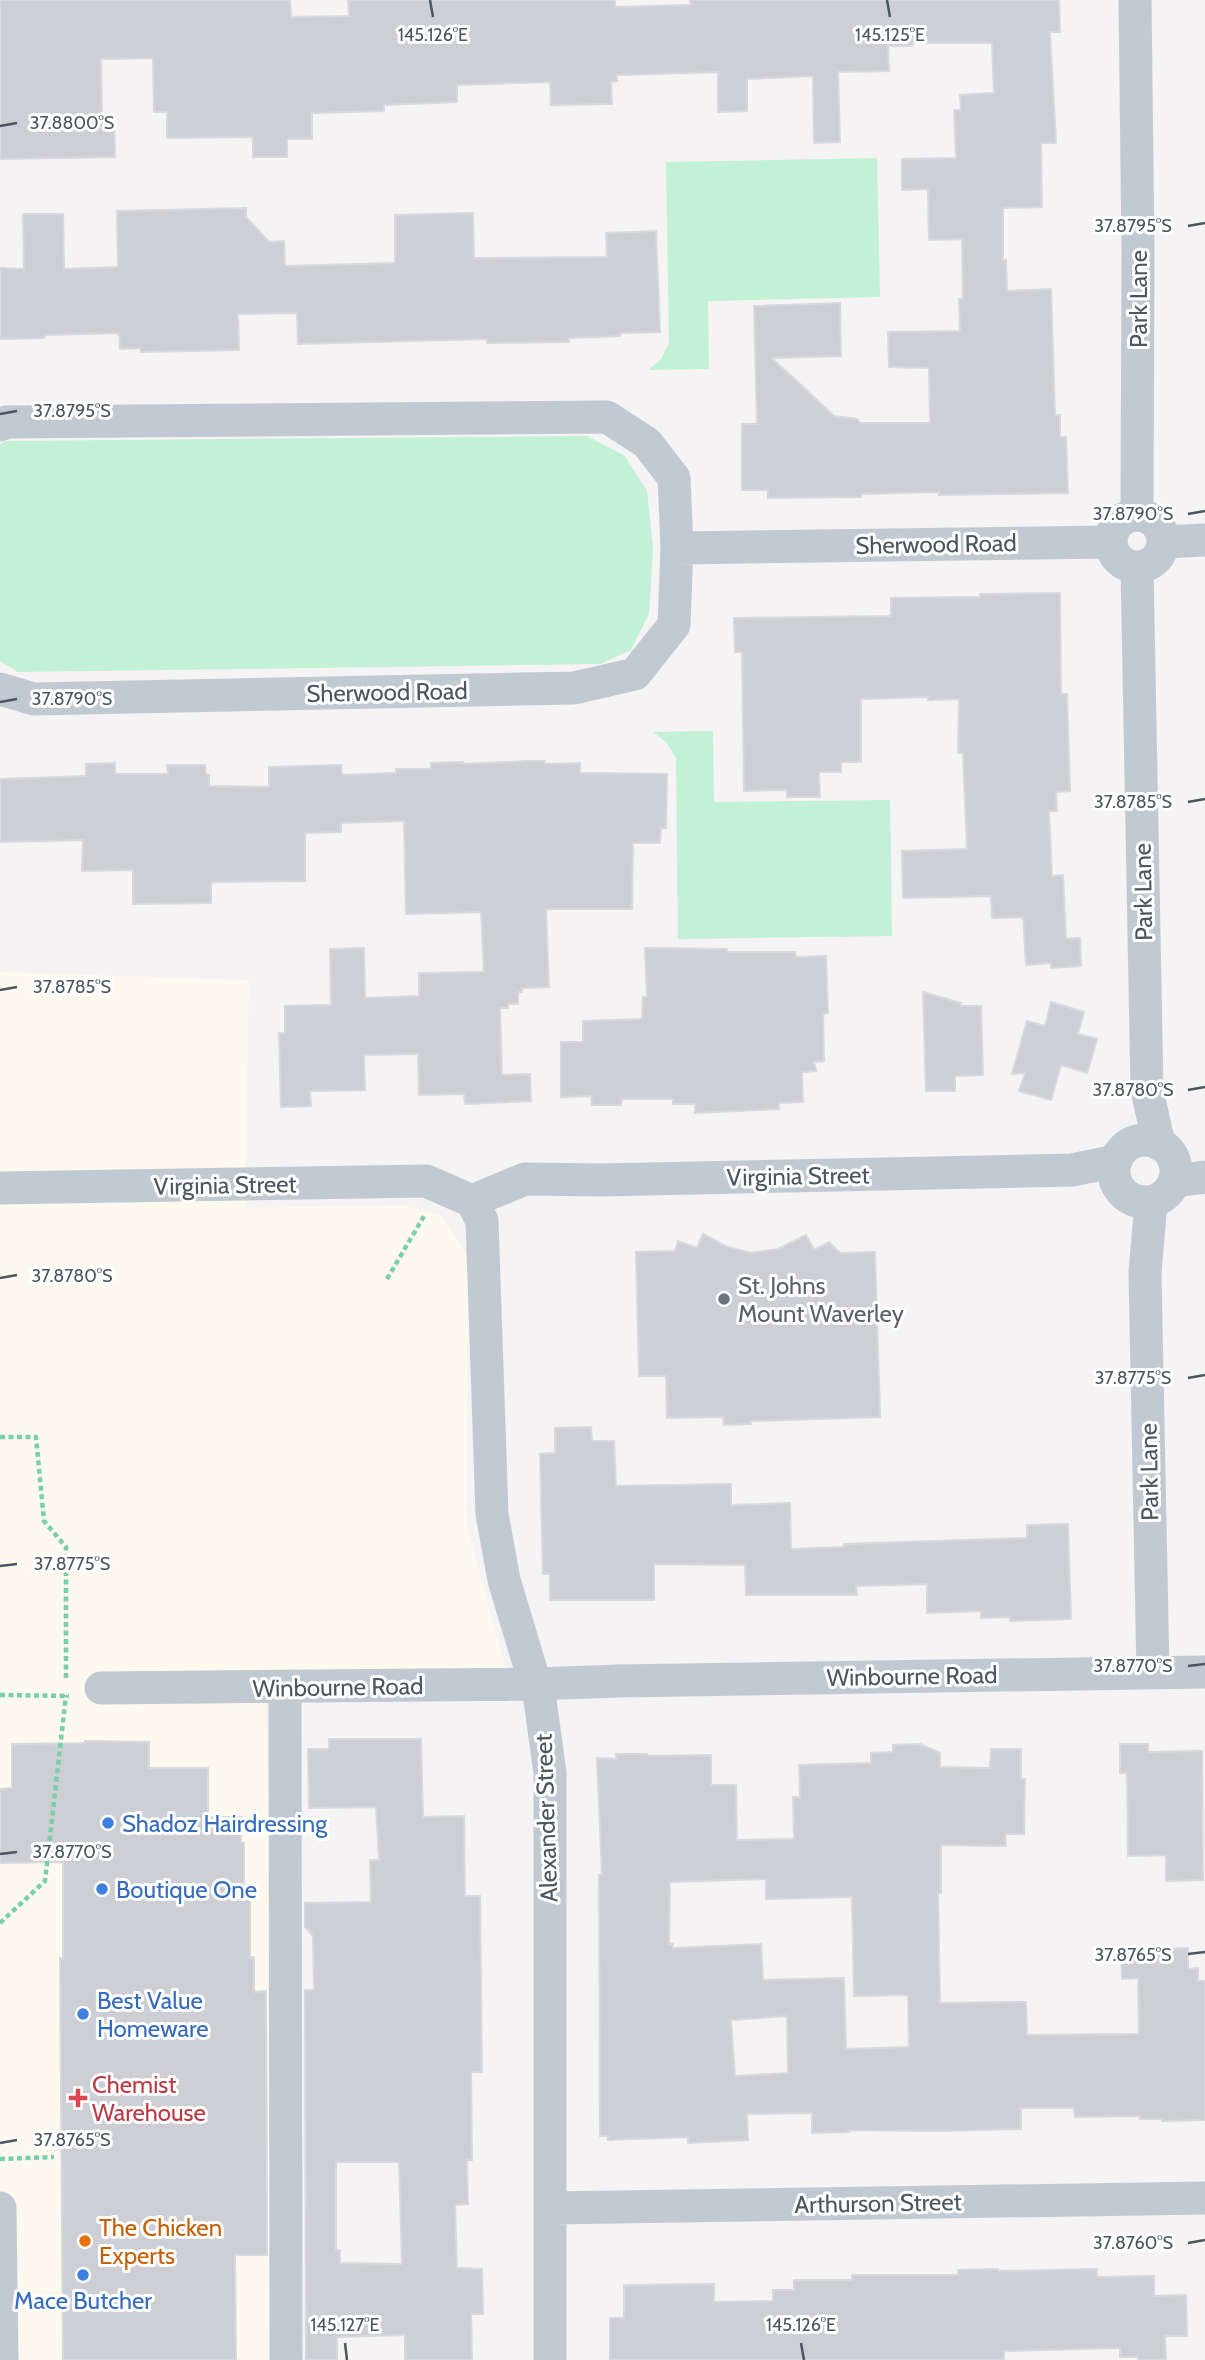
<svg xmlns="http://www.w3.org/2000/svg" width="1205" height="2360" font-family="Cabin,sans-serif">
<style>
.commercial{fill:#fdf9ef}
.green{fill:#c3f1d5}
.building{fill:#cdcfd5;stroke:#d7d9de;stroke-width:2;fill-rule:evenodd}
.lines{fill:none;stroke-linecap:round;stroke-linejoin:round}
.path{stroke:#7ad0a6;stroke-width:4.5;stroke-dasharray:5 3.5;stroke-linecap:butt}
.minor{stroke:#c1cad2;stroke-width:33}
.ticks{fill:none;stroke:#4a5661;stroke-width:2.5}
.worship-dot{fill:#6b7280;stroke:#fff;stroke-width:2.5}
.shop-dot{fill:#3f7fe0;stroke:#fff;stroke-width:2.5}
.health-dot{fill:#e0444e;stroke:#fff;stroke-width:2.5}
.food-dot{fill:#e8710a;stroke:#fff;stroke-width:2.5}
.labels{text-anchor:middle;dominant-baseline:central;stroke-width:6;stroke-linejoin:round;paint-order:stroke}
.street-label{font-size:24px;fill:#4a5661;stroke:#fff}
.worship-label{font-size:24px;fill:#5b616d;stroke:#fff;text-anchor:start}
.shop-label{font-size:24px;fill:#366cbe;stroke:#fff;text-anchor:start}
.health-label{font-size:24px;fill:#be3a42;stroke:#fff;text-anchor:start}
.food-label{font-size:24px;fill:#c56008;stroke:#fff;text-anchor:start}
.ticks-label{font-size:18px;text-anchor:middle;fill:#4a5661;stroke:#fff;stroke-width:6;stroke-linejoin:round;paint-order:stroke}
</style>
<rect width="100%" height="100%" fill="#f5f3f3"/>
<path class="commercial" d="M0,972L249,980L245,1208L404,1205L442,1216L468,1258L467,1526L507,1672L265,1673L281,2360H0Z"/>
<path class="green" d="M877,158L880,297L708,301L709,369L648,370L661,359L669,343L666,162Z
M587,436L625,456L647,491L653,548L649,614L631,650L601,664L18,672L0,661V445L5,441Z
M713,731L714,802L890,800L892,936L678,939L676,758L667,743L653,732Z"/>
<path class="building" d="M0,0H290L291,17L349,16L348,0H615V7L691,5L690,0H1059L1060,32H1050L1056,143H1041L1042,207L1003,208V260H1006L1007,291L1051,289L1055,415H1060V437H1066L1068,493L939,495V492L861,494V497L768,498V490H742V424H757L754,306L840,303L841,356L772,358L834,416L857,419L860,423H930L929,368L889,367L888,332L960,331L959,299H963L962,239L929,240L928,189L902,190V159L956,158L954,110H961L960,95L994,93L992,43H912V46H888L889,71L838,72L840,142L814,143L813,76L747,79V111L718,112V72L617,75V81L611,82L612,104L551,105L550,82L457,85V102L384,105V111L312,113V139H287V157H253V137L167,138V112H154L153,58L101,59L102,116H114L115,157L0,159Z
M246,208V217L269,242L284,241L285,266L395,263V215L473,213L474,258L607,257L606,233L656,231L660,332L620,333V336L569,338V342L487,343V339L298,344L297,313L238,314L239,350L141,352V348L120,349L119,333L46,335L44,338L0,339V268L24,269L23,214H63L64,269L118,267L117,211Z
M1060,593L1061,694H1067L1070,791L1056,792L1057,811H1049L1052,876L1063,875L1066,939L1080,938L1081,966L1051,968V963L1026,965L1023,917L992,918L991,896L903,898L902,851L967,849L963,753H958L959,699L928,700V697L861,699V762H841V772H819L820,797H787V790L744,791L742,652H735L734,618L891,616V598L980,597V594Z
M527,761H545V764L580,763V773L667,774L666,828H661L660,843H633L632,909H546L549,987L522,988V992H518V1004H508V1008H500L502,1075L530,1074L531,1101L465,1104L464,1094L419,1095L418,1054L364,1055L365,1090L310,1091L311,1106L281,1107L279,1033H285V1006L331,1005L330,949L364,948L365,998L419,996V973L484,972L481,912L406,914L404,821L341,823V832L305,833V881L211,882V903L133,904V870L82,871L83,840L0,842V779L86,776V764L115,763V774H168L167,765H205L206,775H209V786L269,787V767L341,765L342,775L396,773V769H431V763L463,762V764Z
M645,948L727,949V952H795L796,957L826,956L828,1013L823,1014L824,1061L814,1062L816,1071L802,1072L803,1102L779,1103V1109L695,1113V1104H673V1099H622L621,1105H592L591,1096L561,1097V1042H583V1021L642,1019L643,997H647Z
M923,992L961,1003V1006H981L983,1075L955,1076V1091H926Z
M1051,1002L1084,1012L1078,1034L1097,1039L1087,1073L1061,1065L1051,1100L1019,1091L1025,1073L1012,1074L1027,1021L1045,1026Z
M703,1234L725,1246L751,1253L778,1249L806,1235L814,1250L829,1242L840,1253L875,1252L880,1417L750,1421L751,1424L724,1425L723,1417L667,1418L666,1376H639L636,1252L675,1251L678,1241L697,1248Z
M591,1427L592,1441H614L616,1486L731,1484V1505L790,1503L791,1549L844,1547V1544L1027,1538V1525L1068,1524L1071,1619L1010,1621V1617L981,1618V1611L927,1613V1584L856,1586L857,1595H746L745,1565L654,1564V1600H550V1574H543L540,1454L555,1453V1428Z
M329,1739H421L423,1817L464,1816L465,1896H480L482,2072H471L472,2160H467L468,2204L455,2205L457,2268L482,2269L483,2314H471L472,2360H405V2335L337,2337V2360H306L305,1990H314L313,1936L305,1927V1903L371,1902L370,1860H379L376,1807L309,1808L308,1749H329ZM336,2162H399L402,2264L340,2263V2250H336Z
M85,1741L149,1742V1768H208V1817H241V1843H244V1897H250V1957H254V1992L266,1991L267,2255H235L236,2360H63L60,1958L63,1959V1862L0,1863V1789L12,1788V1744L85,1743Z
M920,1744L940,1753V1767L990,1768L991,1749H1021V1779H1025L1024,1834H1005L1006,1846L941,1845V1893H938L940,2003L1026,2002L1027,2035L1139,2034L1138,1978L1122,1979L1121,1951L1188,1948V1969L1198,1968V1981H1205V2120L1162,2121V2119H1140V2116L1075,2117L1074,2108H1021V2129L938,2131L848,2130L849,2132L812,2133V2113L747,2114L748,2140L688,2143V2137L608,2140V2136H600L599,1875H602L597,1758L617,1759L616,1754H647L648,1756L711,1755V1785H736L737,1840L794,1839L793,1797H800L799,1765L871,1763V1753L893,1752V1745ZM766,1879V1899L852,1897L854,1996L908,1995L909,2047L846,2049L844,1978L763,1980L761,1944L673,1948V1944H669L670,1882ZM787,2016L788,2073L735,2076L731,2020Z
M1120,1744H1148V1752L1202,1751L1203,1880L1166,1881V1855L1128,1856L1127,1773H1120Z
M998,2269V2271L1097,2269V2277L1154,2276V2296L1186,2295L1187,2336H1165L1166,2360H1138V2357H1120V2348L1004,2351V2360H610V2318H624V2285L714,2284V2302L773,2301V2290H794V2280H852V2275H958V2270Z"/>
<g class="lines">
<path class="path" d="M387,1279L424,1216
M0,1437H36L44,1521L66,1547V1679
M0,1695L69,1696
M0,1923L45,1881L66,1695
M0,2159L54,2157"/>
<path class="minor" d="M1135,0L1138,251L1137,515
M0,425L6,422L607,417L647,443L674,478L677,548L674,625L635,674L574,688L34,699L0,689
M1111 541a26 26 0 1 1 52 0a26 26 0 1 1-52 0Z
M1164,542L1205,540
M677,548L1111,542
M1137,567L1147,1090L1159,1144
M1114 1171a31 31 0 1 1 62 0a31 31 0 1 1-62 0Z
M1175,1181L1205,1177
M0,1188L426,1181L472,1201L525,1179L602,1180L1072,1170L1116,1161
M472,1201L482,1221L492,1514L504,1580L540,1700L550,1773V2360
M1151,1202L1145,1273L1153,1672
M101,1688L535,1684L618,1681L1205,1672
M285,1688L286,2360
M0,2208L2,2360
M550,2208L1205,2198"/>
</g>
<path class="ticks" d="M430,0L433,17M887,0L890,17M0,126L17,123M1188,226L1205,223M0,414L17,411M1188,514L1205,511M0,702L17,699M1188,802L1205,799M0,990L17,987M1188,1090L1205,1087M0,1278L17,1275M1188,1378L1205,1375M0,1566L17,1564M1188,1666L1205,1664M0,1854L17,1852M1188,1954L1205,1952M0,2143L17,2140M1188,2243L1205,2240M345,2343L347,2360M801,2343L804,2360"/>
<circle class="worship-dot" cx="724" cy="1299" r="7"/>
<g class="shop-dot">
<circle cx="108" cy="1823" r="7"/>
<circle cx="102" cy="1889" r="7"/>
<circle cx="83" cy="2014" r="7"/>
<circle cx="83" cy="2275" r="7"/>
</g>
<path class="health-dot" d="M74.5 2087.5h7v7h7v7h-7v7h-7v-7h-7v-7h7z"/>
<circle class="food-dot" cx="85" cy="2241" r="7"/>
<g class="labels">
<g class="street-label">
<text transform="translate(1138 299) rotate(-90)">Park Lane</text>
<text transform="translate(936 544) rotate(-1)">Sherwood Road</text>
<text transform="translate(387 692) rotate(-1)">Sherwood Road</text>
<text transform="translate(1143 892) rotate(-91)">Park Lane</text>
<text transform="translate(798 1176) rotate(-1)">Virginia Street</text>
<text transform="translate(225 1185) rotate(-1)">Virginia Street</text>
<text transform="translate(1149 1472) rotate(-91)">Park Lane</text>
<text transform="translate(912 1676) rotate(-1)">Winbourne Road</text>
<text transform="translate(338 1687) rotate(-1)">Winbourne Road</text>
<text transform="translate(546 1818) rotate(-92)">Alexander Street</text>
<text transform="translate(878 2203) rotate(-1)">Arthurson Street</text>
</g>
<g class="worship-label">
<text x="738" y="1285">St. Johns<tspan x="738" dy="28">Mount Waverley</tspan></text>
</g>
<g class="shop-label">
<text x="122" y="1823">Shadoz Hairdressing</text>
<text x="116" y="1889">Boutique One</text>
<text x="97" y="2000">Best Value<tspan x="97" dy="28">Homeware</tspan></text>
<text x="83" y="2300" text-anchor="middle">Mace Butcher</text>
</g>
<g class="health-label">
<text x="92" y="2084">Chemist<tspan x="92" dy="28">Warehouse</tspan></text>
</g>
<g class="food-label">
<text x="99" y="2227">The Chicken<tspan x="99" dy="28">Experts</tspan></text>
</g>
</g>
<g class="ticks-label">
<text x="890" y="41">145.125°E</text>
<text x="433" y="41">145.126°E</text>
<text x="72" y="129">37.8800°S</text>
<text x="1133" y="232">37.8795°S</text>
<text x="72" y="417">37.8795°S</text>
<text x="1133" y="520">37.8790°S</text>
<text x="72" y="705">37.8790°S</text>
<text x="1133" y="808">37.8785°S</text>
<text x="72" y="993">37.8785°S</text>
<text x="1133" y="1096">37.8780°S</text>
<text x="72" y="1282">37.8780°S</text>
<text x="1133" y="1384">37.8775°S</text>
<text x="72" y="1570">37.8775°S</text>
<text x="1133" y="1672">37.8770°S</text>
<text x="72" y="1858">37.8770°S</text>
<text x="1133" y="1961">37.8765°S</text>
<text x="72" y="2146">37.8765°S</text>
<text x="1133" y="2249">37.8760°S</text>
<text x="345" y="2331">145.127°E</text>
<text x="801" y="2331">145.126°E</text>
</g>
</svg>
